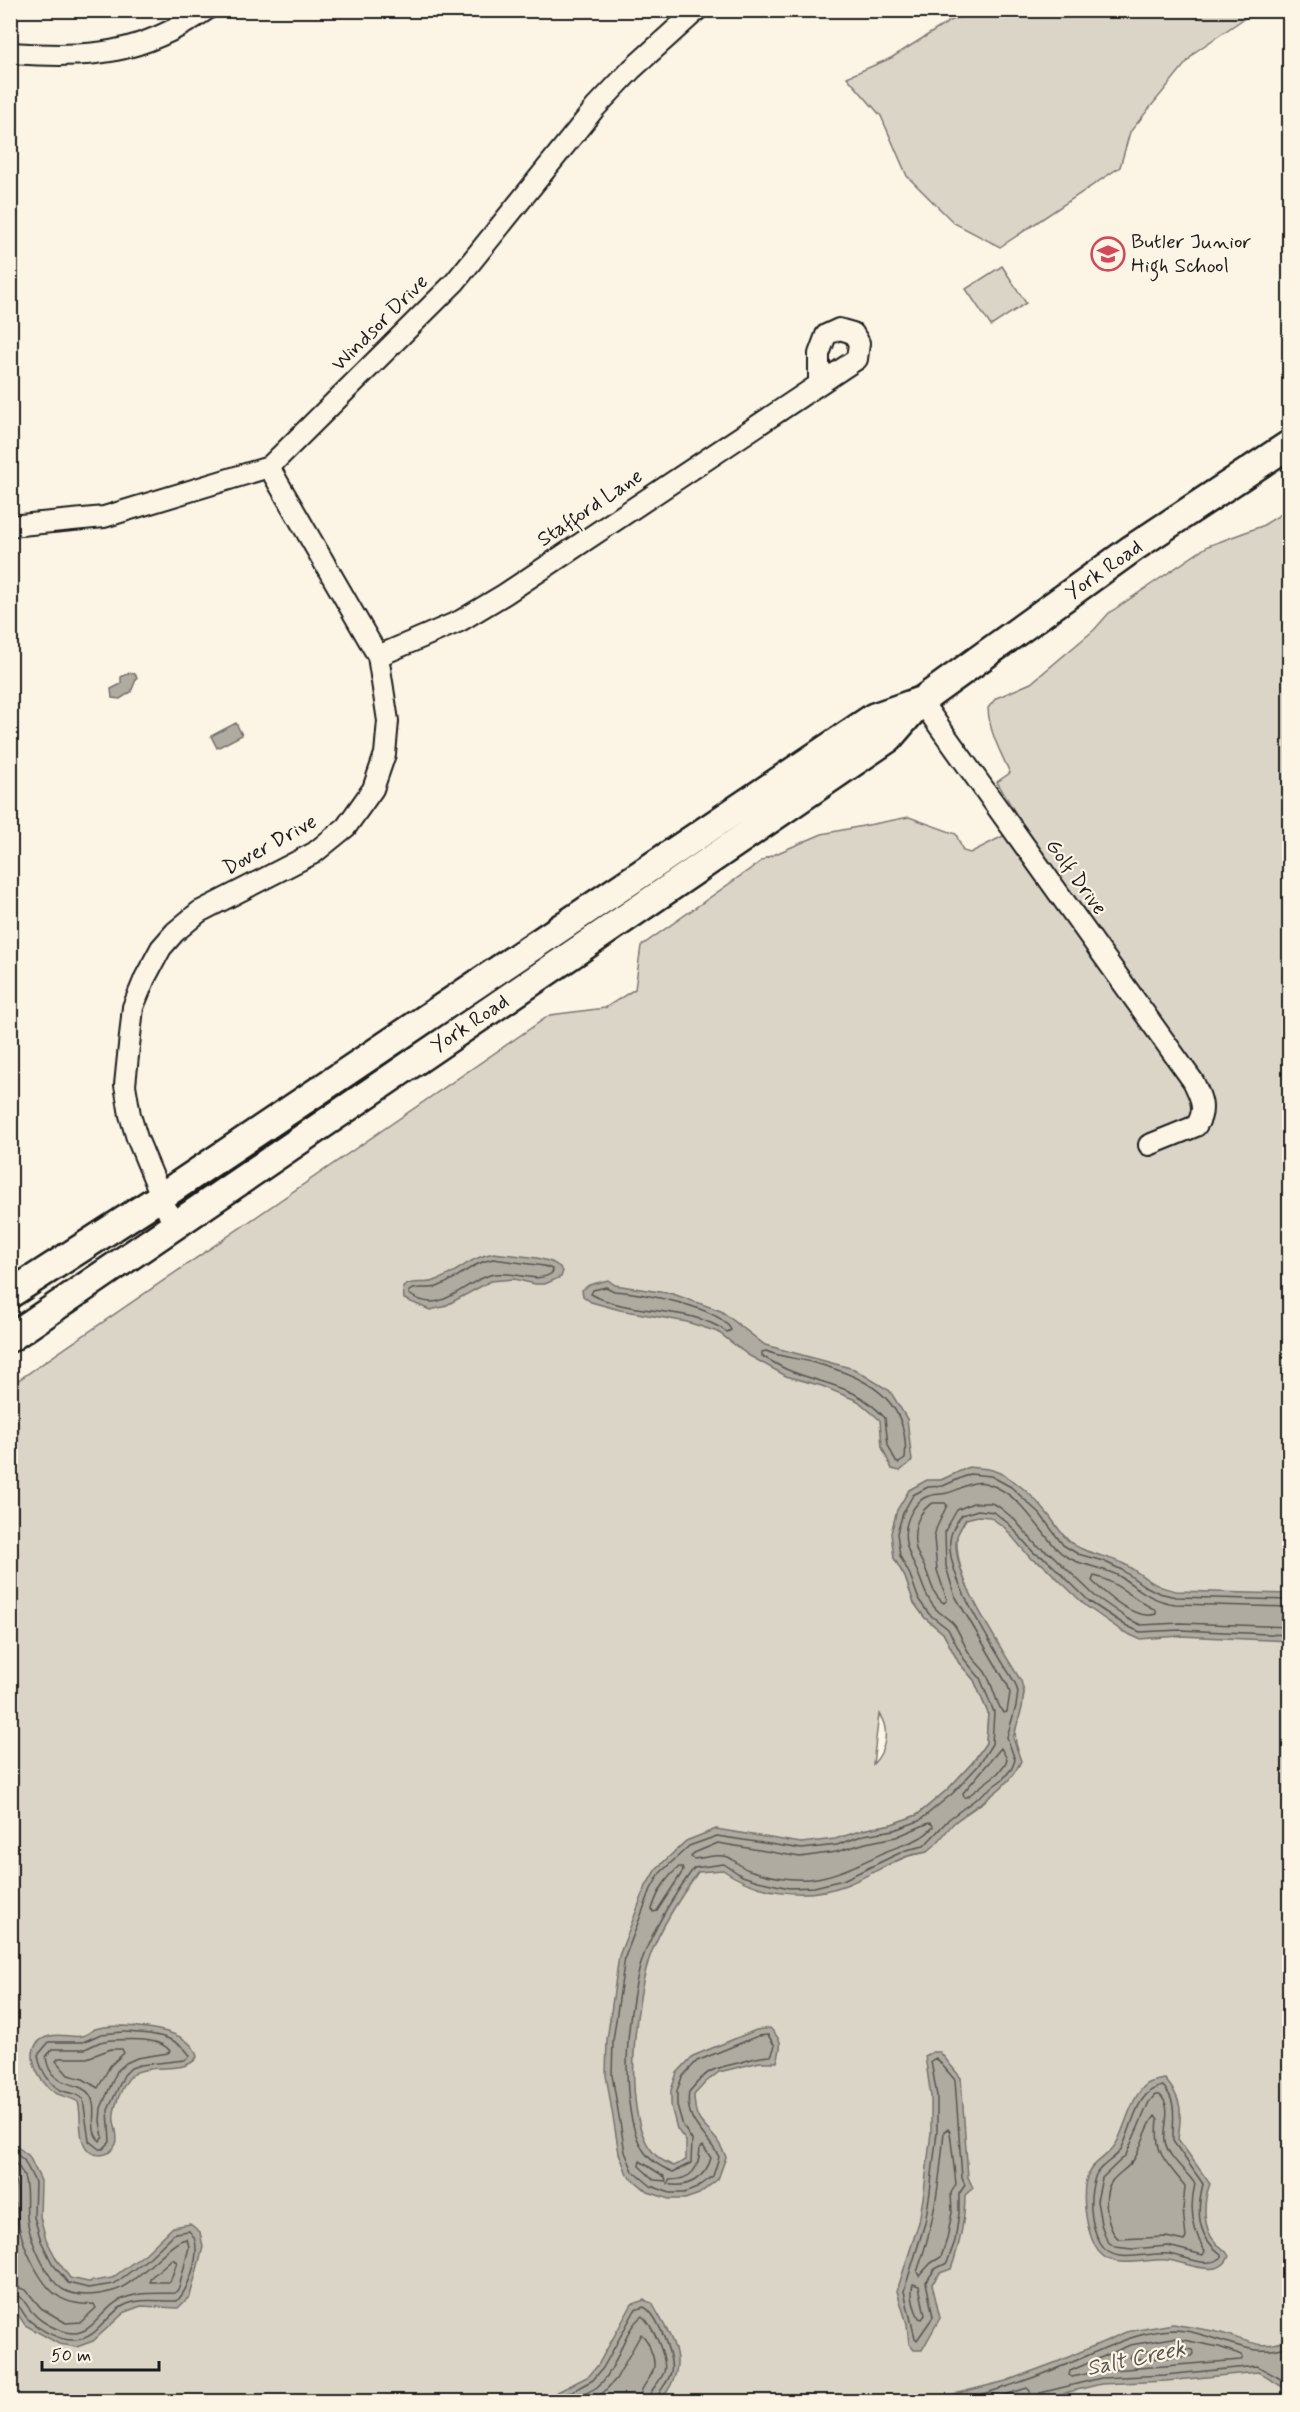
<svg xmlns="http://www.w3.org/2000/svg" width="1300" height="2412" font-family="Mynerve,sans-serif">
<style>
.green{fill:#dbd5c8;stroke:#7c7872;stroke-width:1.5;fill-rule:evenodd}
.water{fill:#b0aba1;stroke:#75726c;stroke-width:1.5}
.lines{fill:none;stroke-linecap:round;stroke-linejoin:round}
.shore{stroke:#575551;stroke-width:1.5}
.street-casing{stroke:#1c1c1c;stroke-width:24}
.secondary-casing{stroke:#1c1c1c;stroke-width:32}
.street{stroke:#fcf5e5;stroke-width:20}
.secondary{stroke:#fcf5e5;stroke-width:27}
.labels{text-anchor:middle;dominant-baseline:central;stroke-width:4.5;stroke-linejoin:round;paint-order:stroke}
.poi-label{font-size:21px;fill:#1c1c1c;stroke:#fcf5e5;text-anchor:start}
.street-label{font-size:21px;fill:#1c1c1c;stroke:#fcf5e5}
.water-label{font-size:22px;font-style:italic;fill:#575551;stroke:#fcf5e5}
</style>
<rect width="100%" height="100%" fill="#fcf5e5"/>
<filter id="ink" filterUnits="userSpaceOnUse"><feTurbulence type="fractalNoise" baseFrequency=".0167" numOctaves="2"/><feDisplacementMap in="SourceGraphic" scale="12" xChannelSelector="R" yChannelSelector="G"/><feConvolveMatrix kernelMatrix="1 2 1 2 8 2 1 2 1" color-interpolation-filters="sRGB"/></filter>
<g filter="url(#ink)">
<path class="green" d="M973,11V10L1255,11L1195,52L1130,132L1120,167L1000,247L954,223L907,176L881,116L847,77L891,58L950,21Z
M1002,266L1026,303L991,326L966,289Z
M1289,509V2401H11L10,1386L550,1015L605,1008L635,989L641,946L766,858L822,834L909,817L956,834L963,851L970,853L1007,834L1022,824L997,782L1010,773C1000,751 989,732 988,708L996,698L1031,683L1094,630L1109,613L1208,546L1262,526ZM968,1468C965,1490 958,1514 957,1536C954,1585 1000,1649 1024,1692C1022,1712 1010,1731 1018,1750L985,1801L953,1823L927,1852L908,1856L838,1887L863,1830L892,1824L917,1815L948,1789L973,1762L986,1743L988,1713L974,1680L959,1663L943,1633L925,1618L914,1603L905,1577L894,1558L909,1490L926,1481L941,1480ZM879,1714C890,1729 886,1751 873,1764Z"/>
<path class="water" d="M129,673L135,674L137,677L131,692L120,699L112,698L111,689L121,684V677Z
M236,723L242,735L217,748L211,736Z
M494,1253C511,1256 554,1255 563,1271L561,1277L545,1284H535L514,1279L491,1281L443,1307L430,1310L404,1299L403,1287C414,1279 423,1285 434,1281C456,1275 467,1258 494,1253Z
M608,1280L615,1285L673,1294L721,1311L765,1345L854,1369L890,1391L907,1419L912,1461L900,1471L892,1469L882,1447L880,1420L858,1401L822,1386L786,1376L748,1355L718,1332L687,1322L620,1310L591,1302L583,1296L582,1290L589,1285Z
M969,1467C976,1468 985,1468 992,1470C1012,1476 1033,1496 1046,1512C1054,1521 1060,1533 1069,1541C1084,1554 1106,1555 1124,1564C1144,1575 1150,1586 1176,1591L1289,1594V1641L1180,1636L1139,1639L1122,1631L1086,1606L1042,1564L1031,1559L1005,1528L990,1517L978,1516L966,1519C963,1524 959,1531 957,1536C948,1571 1003,1650 1021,1681L1024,1692L1022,1708L1013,1738L1021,1761C1008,1790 978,1803 955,1822C945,1831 938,1846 926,1852C920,1854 914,1854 908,1856C886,1864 867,1877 846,1885C806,1900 757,1894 723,1870L698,1872C681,1896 663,1923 652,1951C635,1993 621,2115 652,2151C658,2159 666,2163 674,2166L686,2160V2141L677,2129L671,2106V2090L677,2073L693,2056L756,2030L770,2028C783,2042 782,2043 777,2062H760L719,2072L706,2082L694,2095C695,2122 701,2121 716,2139C720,2144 723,2151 726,2157L718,2179L699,2194L685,2199H669L648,2192L627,2174L619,2153L606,2075L607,2040L619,1956L646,1886L656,1869L686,1841L716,1829L801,1843L835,1839L863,1830L892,1824L917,1815L948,1789L973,1762L986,1743L988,1713L974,1680L959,1663L943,1633L925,1618L914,1603L905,1577L894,1558L891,1533L897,1510L909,1490L927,1480H941Z
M123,2026C144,2027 192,2030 197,2057C186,2075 149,2062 132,2075C123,2083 112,2109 114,2121C115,2129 119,2136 116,2144C109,2159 90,2158 84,2144C78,2131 82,2116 78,2102C68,2095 59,2099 46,2085C33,2071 23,2043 50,2036C61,2033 72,2038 82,2036C87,2035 91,2031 95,2029C104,2026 114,2026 123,2026Z
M933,2052H940L961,2078L968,2177L973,2188L965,2195C965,2221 960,2244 951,2269L940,2273L932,2284L940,2318L922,2350H914L909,2344L907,2324L897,2291L919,2222L924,2192L931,2132V2097L925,2056Z
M1165,2079C1183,2100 1182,2112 1178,2139L1210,2184C1203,2201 1202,2229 1216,2243C1221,2248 1225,2249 1229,2256C1220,2281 1184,2261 1167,2260C1144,2258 1108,2273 1095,2246C1086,2228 1079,2189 1090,2170C1098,2159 1112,2154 1118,2140C1126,2124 1132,2095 1147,2084C1152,2081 1160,2080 1165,2079Z
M11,2142L29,2156L41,2181L40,2217L46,2239L57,2260L70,2278L88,2282L112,2278L146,2253L173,2227L190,2224L200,2232L203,2247L190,2296L178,2308L141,2306L125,2312L93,2341L77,2347L59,2344L25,2325L11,2304Z
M644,2300L652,2303C673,2342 692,2363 660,2401H540L589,2376L598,2365L632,2304Z
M1173,2324C1189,2327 1205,2329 1221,2333C1244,2339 1267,2354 1289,2337V2391L1258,2372L1166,2381L1101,2384L1032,2401H926L1006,2381L1057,2362L1126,2332Z"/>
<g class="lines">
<path class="shore" d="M493,1259L544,1266L552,1269L553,1272C537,1286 513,1269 490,1275C460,1284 441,1317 409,1294V1291C418,1285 427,1290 437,1287C457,1280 471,1263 493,1259Z
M606,1287L614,1291C639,1293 720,1306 731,1330L727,1332C688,1304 632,1317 591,1294L593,1290Z
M766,1351C780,1357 796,1358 811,1362C862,1375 911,1397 905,1459L899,1463L896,1462L888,1445L885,1418C855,1384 826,1386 788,1370C779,1366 771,1361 762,1356V1352Z
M933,1503H945L947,1505L936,1529L934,1538L937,1570L947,1600L944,1603C933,1596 931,1582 926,1570C923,1563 918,1556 916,1549C912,1532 917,1511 933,1503Z
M1094,1576C1117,1581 1134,1600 1156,1610V1614C1135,1621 1107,1595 1092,1581Z
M1290,1600L1176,1597L1159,1593L1143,1585L1122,1570L1103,1561L1078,1554L1063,1545L1040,1514L1011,1487L991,1476L970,1474L943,1486L928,1487L913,1495L903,1513L897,1533L900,1556L910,1575L919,1600L929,1614L948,1629L964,1659L980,1678L994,1712L992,1744L978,1766L953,1793L919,1821L894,1830L864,1835L837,1845L802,1849L717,1836L689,1846L660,1873L651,1889L625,1957L613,2041L612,2075L625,2152L633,2171L651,2186L670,2193H684L697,2188L713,2176L719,2157C707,2133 684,2123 689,2092C707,2070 711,2069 738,2063C749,2060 759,2056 771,2056L775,2046L768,2035L758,2036L697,2061L682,2077L677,2091V2105L683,2126L692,2140L691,2163L673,2172C663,2168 653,2163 646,2154C615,2115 627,1992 647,1947C659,1920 676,1892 694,1868L724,1864L742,1876L758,1881L789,1888L814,1887L843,1880L906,1850L924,1846L949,1819L1003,1779L1012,1768L1015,1760L1007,1737L1016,1706L1018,1692L1015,1683C996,1650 941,1572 951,1535C953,1528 958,1520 962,1515L978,1510L994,1512L1009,1524L1034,1553L1046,1559L1090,1602L1125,1625L1140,1632L1180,1630L1290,1635
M1290,1607L1175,1604C1149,1600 1140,1589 1119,1576C1099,1565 1073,1566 1057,1549C1036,1526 1019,1493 988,1484C969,1478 959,1493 941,1494C926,1495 920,1498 912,1511C899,1534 907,1550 917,1571C923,1584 925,1597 935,1608C941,1615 950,1619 955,1626C961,1635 964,1646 970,1654C974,1661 980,1665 985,1672C993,1684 995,1701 1003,1713L1007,1712L1010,1693L1008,1686L954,1594L946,1566L945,1531L957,1510L973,1503H991L998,1506L1014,1519L1037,1546L1051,1554L1095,1596L1128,1619L1141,1625L1180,1623L1290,1627
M1001,1748L1007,1759L1005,1764L998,1773L967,1797H964L963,1793Z
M929,1823L932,1824L933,1827C921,1842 902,1844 885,1852C832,1877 808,1889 749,1870C742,1868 737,1862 730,1858C721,1853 704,1858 694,1859L691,1857L694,1853L718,1843L800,1857L836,1852L866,1843L896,1837Z
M679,1867H682L683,1871L657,1911L653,1912L652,1909C658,1891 665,1879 679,1867Z
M123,2032C145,2033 177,2034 190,2056L185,2060L140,2065L131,2068L124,2075L108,2110L110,2142L103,2149H99L89,2141L83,2099C77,2094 74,2094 66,2092C51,2088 40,2070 38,2055L49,2042H83L101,2034Z
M110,2040C127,2040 159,2036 170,2051L168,2053L137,2058L126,2063L117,2071L101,2108L100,2121L103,2137L100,2141C87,2130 99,2109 90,2095C79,2079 50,2090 46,2057L52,2049H85L100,2042Z
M111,2049H122L124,2053L110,2066L98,2088L83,2079L68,2075L56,2061L59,2058H87Z
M936,2058L955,2080L962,2178L965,2185L959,2194V2213L955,2241L947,2263L935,2269L926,2282L933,2317L917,2340L915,2338L904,2291L925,2223L930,2192L937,2132V2096L931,2061Z
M1163,2086C1179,2103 1172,2121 1173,2141L1203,2184C1196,2212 1197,2236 1221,2254V2258C1205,2269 1185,2256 1169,2254C1148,2251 1113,2267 1100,2243C1090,2224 1088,2198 1095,2177C1098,2166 1114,2160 1120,2151C1133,2131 1134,2090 1163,2086Z
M1155,2095H1160C1173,2108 1163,2125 1165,2141C1168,2158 1186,2170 1195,2184C1189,2208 1192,2230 1205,2251L1203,2255L1168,2246L1132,2249L1115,2247L1107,2241L1101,2224L1097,2201L1102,2178L1126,2155L1149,2102Z
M1155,2116L1158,2119C1154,2155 1164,2159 1185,2186L1183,2210L1186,2238L1184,2241L1166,2237L1119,2239C1106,2229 1102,2194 1112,2181C1118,2173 1129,2168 1135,2158C1142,2145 1146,2127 1155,2116Z
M948,2129L950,2132L956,2184L951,2193L952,2212L947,2239L941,2257L931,2263L919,2276L917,2272C934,2226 940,2180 944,2131Z
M703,2146L711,2158C706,2177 688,2189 668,2184L669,2180C692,2180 699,2169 700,2148Z
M10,2149L24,2160L35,2182L34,2217L41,2241L52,2263L68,2283L88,2288L114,2284L150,2257L175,2233L189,2231C205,2244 190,2288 177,2301C158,2302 141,2297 123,2306C106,2315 96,2340 75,2340C60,2341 40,2330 29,2320C22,2314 21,2303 10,2302
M10,2158C32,2176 25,2193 27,2217C28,2236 47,2281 64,2290C79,2298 98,2295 113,2291C136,2286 171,2239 187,2239L189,2247L179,2288L175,2293C155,2294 139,2291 120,2300C104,2307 94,2331 76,2333C63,2334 42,2323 34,2314C25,2306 25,2295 10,2294
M640,2161L665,2177L666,2181L654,2180L639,2166Z
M10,2170C22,2191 15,2198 18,2219C20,2241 39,2284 58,2296C67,2303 83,2305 94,2304L96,2308L81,2322L66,2323L41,2308L26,2290L10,2285
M172,2259L177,2262L170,2282H150V2278Z
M913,2284L919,2286L925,2315L922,2319L919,2318C914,2308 910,2295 913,2284Z
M1173,2338L1219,2347L1242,2355L1243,2358L1241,2360L1100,2371L1072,2377L1069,2375L1070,2371L1130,2345Z
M1173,2347L1192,2350L1194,2354L1192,2356L1133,2360L1130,2358L1133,2354Z
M552,2402L593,2380L603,2368L635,2310L644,2307C657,2313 674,2357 671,2372C669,2383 657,2391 656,2402
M568,2402C577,2396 589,2393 597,2387C620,2368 620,2333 642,2316C652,2324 668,2358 664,2372C660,2383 649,2389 648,2402
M588,2402L603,2393L616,2379L641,2334C646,2338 649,2344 651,2351C662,2377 640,2379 639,2402
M950,2402C963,2401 974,2396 986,2393C1011,2386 1036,2377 1060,2367C1097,2353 1133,2331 1173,2330C1213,2330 1251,2363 1290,2345
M982,2402L1027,2388L1030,2391L1027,2402
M1035,2402L1036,2396L1040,2393L1101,2378L1165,2375L1257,2366L1290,2384"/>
<defs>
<path id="street" d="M10,53C89,58 139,56 206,10
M10,526L104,517L269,467L455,282L595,108L632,69L697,10
M378,656L460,621L505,594L857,359L859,343L853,333L839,329L826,335L819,354V383
M921,701L1193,1081C1201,1097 1207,1110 1196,1126L1149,1145
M174,1227L137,1138L130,1115L125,1085L133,1007L145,978L161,948L175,932L199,912L314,853L346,827L373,789L385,754L388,721L378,656L269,467"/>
<path id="secondary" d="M10,1294L162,1196L874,717L920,701
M10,1338L889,738L921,701L1133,548L1290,444"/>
</defs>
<use href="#street" class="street-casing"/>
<use href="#secondary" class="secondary-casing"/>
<use href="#street" class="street"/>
<use href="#secondary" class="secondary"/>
</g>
</g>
<defs>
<symbol id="school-ring" viewBox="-11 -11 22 22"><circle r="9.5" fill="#fcf5e5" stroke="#d1495b" stroke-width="1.5"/><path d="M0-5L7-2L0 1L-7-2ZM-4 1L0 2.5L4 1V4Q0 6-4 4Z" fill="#d1495b"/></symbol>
</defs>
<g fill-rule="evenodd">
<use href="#school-ring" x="1089" y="235" width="38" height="38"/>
</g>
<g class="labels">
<g class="poi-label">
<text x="1131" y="242">Butler Junior<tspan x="1131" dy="24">High School</tspan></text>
</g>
<g class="street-label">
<text transform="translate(380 323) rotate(-45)">Windsor Drive</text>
<text transform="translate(590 508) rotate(-34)">Stafford Lane</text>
<text transform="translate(1104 570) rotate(-35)">York Road</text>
<text transform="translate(270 845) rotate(-29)">Dover Drive</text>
<text transform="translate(1076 877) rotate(54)">Golf Drive</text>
<text transform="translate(470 1024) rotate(-34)">York Road</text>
</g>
<g class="water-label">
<text transform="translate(1136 2359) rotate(-12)">Salt Creek</text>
</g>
</g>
<rect width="1300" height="2412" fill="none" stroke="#fcf5e5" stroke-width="36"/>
<rect x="18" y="18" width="1264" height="2376" fill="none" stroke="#1c1c1c" stroke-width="2" filter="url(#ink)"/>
<path d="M42 2361v9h117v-9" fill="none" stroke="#1c1c1c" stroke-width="3"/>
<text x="51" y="2361" font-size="18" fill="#1c1c1c" stroke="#fcf5e5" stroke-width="4.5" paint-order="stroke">50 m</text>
</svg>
